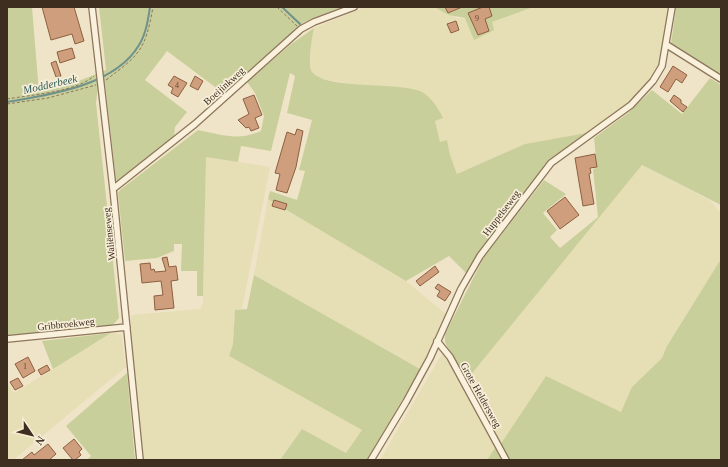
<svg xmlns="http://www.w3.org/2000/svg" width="728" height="467" font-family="Georgia,serif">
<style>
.farmland{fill:#e6deb5}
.green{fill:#c9cf9b}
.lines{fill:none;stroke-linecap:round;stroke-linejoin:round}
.stream{stroke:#6f938a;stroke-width:2}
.building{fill:#cf9f7d;stroke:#8d5f41}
.minor-casing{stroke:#8d765c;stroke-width:8}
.path{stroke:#8d765c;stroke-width:1;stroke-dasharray:3 2;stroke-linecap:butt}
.minor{stroke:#faf1dc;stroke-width:5.5}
.labels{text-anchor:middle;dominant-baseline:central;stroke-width:3.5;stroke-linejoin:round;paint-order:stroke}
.number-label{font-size:8px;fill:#624a37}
.street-label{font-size:10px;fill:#3d2e20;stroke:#f7eed8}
.water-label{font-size:11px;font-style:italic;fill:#2f5d5a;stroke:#f7eed8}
</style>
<rect width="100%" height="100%" fill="#f0e4c8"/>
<path class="farmland" d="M365,7H434L457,18L492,22L533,7H670L661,61L656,71L646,87L624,108L592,132L525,144L457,174L450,155L447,140L440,142L435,121L442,118L431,99L406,88L364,86L322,79L314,74L310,68L311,38L314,28Z
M206,157L270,167L242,309L235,310L233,344L229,356L362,430L346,453L302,429L280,460H144L131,343V315L200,309L203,303Z
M642,165L711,201L721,214V259L667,346L662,358L632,387L621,412L546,376L500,445L465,382Z
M268,199L406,281L447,315L420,369L254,275Z
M111,333L121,334L126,367L13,460H7V382L14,393Z
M443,352L495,448L487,460H380Z"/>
<path class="green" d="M32,7L39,92L66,86L96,74L98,86L96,103L119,318L112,326L7,336V8Z
M99,7H343L304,22L223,93L167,51L145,80L187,112L175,127L174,137L118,181L116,180L105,83L103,84V71L106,70Z
M434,7H533L492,22L494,30L474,40L465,18L449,15Z
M676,7H721V70L719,74L671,44Z
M314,28C312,35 308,64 311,70C321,91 401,81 422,92C432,98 438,108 443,118L435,121L440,142L447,140L450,155L457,174L525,144L592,132L548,165L480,251L466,273L449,256L406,281L268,199L270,191L297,200L305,171L299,170L312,120L287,113L295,76L290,73L271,151L241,146L238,162L206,157L203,296H197V271H181L182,244H174V251L157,258L125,261L118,193L120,190L198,130C222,135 238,141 261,131L264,116L255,93L247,82L290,45Z
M710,78L721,85V205L642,165L465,382L445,342V334L484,257L544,180L566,194L543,213L557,230L550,237L560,248L598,217L593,169L597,168L594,138L628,113L652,90L682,114Z
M721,259V460H509L500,445L546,376L621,412L632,387L662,358L667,346Z
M254,275L420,369L368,460H280L302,429L346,453L362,430L229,356L233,344L235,310L247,309Z
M111,333L53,369L42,341Z
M127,373L135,460H87L91,456L66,426Z
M495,448L502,460H487Z"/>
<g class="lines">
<path class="stream" d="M282,7L300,24
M7,102C49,95 115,86 139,45C146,34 148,20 150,7"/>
</g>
<path class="building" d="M42,7H74L84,41L75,44L72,34L51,40Z
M445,7H462L448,13Z
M483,7H489L492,16L485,19L489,31L478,35L468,13Z
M456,21L459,30L451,33L447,24Z
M72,48L75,58L60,63L57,52Z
M56,61L61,76L56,77L51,63Z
M673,66L687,75L682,83L676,79L668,92L660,87Z
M174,76L187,83L178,97L171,93L173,88L168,85Z
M195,76L203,81L198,90L190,86Z
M254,95L262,115L255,118L259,128L251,131L249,127L246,128L238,120L249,114L243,99Z
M674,95L681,100V103L687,107L683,112L670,101Z
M297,129L303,131L296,167L287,193L276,190L280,174L275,173L287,132L295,135Z
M595,154L597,167L590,168L591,173L589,174L594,204L583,206L575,158Z
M565,197L579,215L560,229L547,211Z
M274,200L287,204L285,210L272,206Z
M167,257L169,267L176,266L178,280L171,281L174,308L155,310L154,296L163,295L161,281L142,283L140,264L150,263L151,270L154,269L155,272L166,271L162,258Z
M435,266L439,272L420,286L416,281Z
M438,284L451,292L445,301L437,296L440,291L435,288Z
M28,357L35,371L23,378L15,364Z
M47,365L50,370L41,375L38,370Z
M18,378L23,386L15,390L10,382Z
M74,439L82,449L79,452L81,455L75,460H73L63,448Z
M48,444L56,454L49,460H22L32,452L34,455Z"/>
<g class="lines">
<defs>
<path id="minor" d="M92,7L113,189L140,460
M667,45L721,79
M113,189L195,124L301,29L314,22L354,7
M7,339L127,327
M437,341L450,357L506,460
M371,460L406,402L430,358L461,289L480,256L551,163L631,105L653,81L662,66L672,7"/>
</defs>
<use href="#minor" class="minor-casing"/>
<path class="path" d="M277,7L297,26
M106,80C140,54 145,51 153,7
M7,99C30,95 76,92 94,76
M7,104L48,98L96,85"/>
<use href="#minor" class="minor"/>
</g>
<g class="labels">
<g class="number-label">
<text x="477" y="18">9</text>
<text x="177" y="85">4</text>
<text x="25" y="366">1</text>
</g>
<g class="street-label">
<text transform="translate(224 86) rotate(-42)">Boeijinkweg</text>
<text transform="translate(501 213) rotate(-53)">Huppelseweg</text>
<text transform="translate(109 234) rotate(-96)">Waliënseweg</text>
<text transform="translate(66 324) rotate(-6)">Gribbroekweg</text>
<text transform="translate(481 395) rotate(61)">Grote Heldersweg</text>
</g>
<g class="water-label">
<text transform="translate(50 84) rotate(-13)">Modderbeek</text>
</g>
</g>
<rect width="728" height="467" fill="none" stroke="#3d2e20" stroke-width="16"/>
<g transform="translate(32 435) rotate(125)" stroke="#f7eed8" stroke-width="3" paint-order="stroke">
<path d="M0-3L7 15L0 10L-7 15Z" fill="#3d2e20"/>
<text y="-6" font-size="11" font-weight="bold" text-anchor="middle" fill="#3d2e20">N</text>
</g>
</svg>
